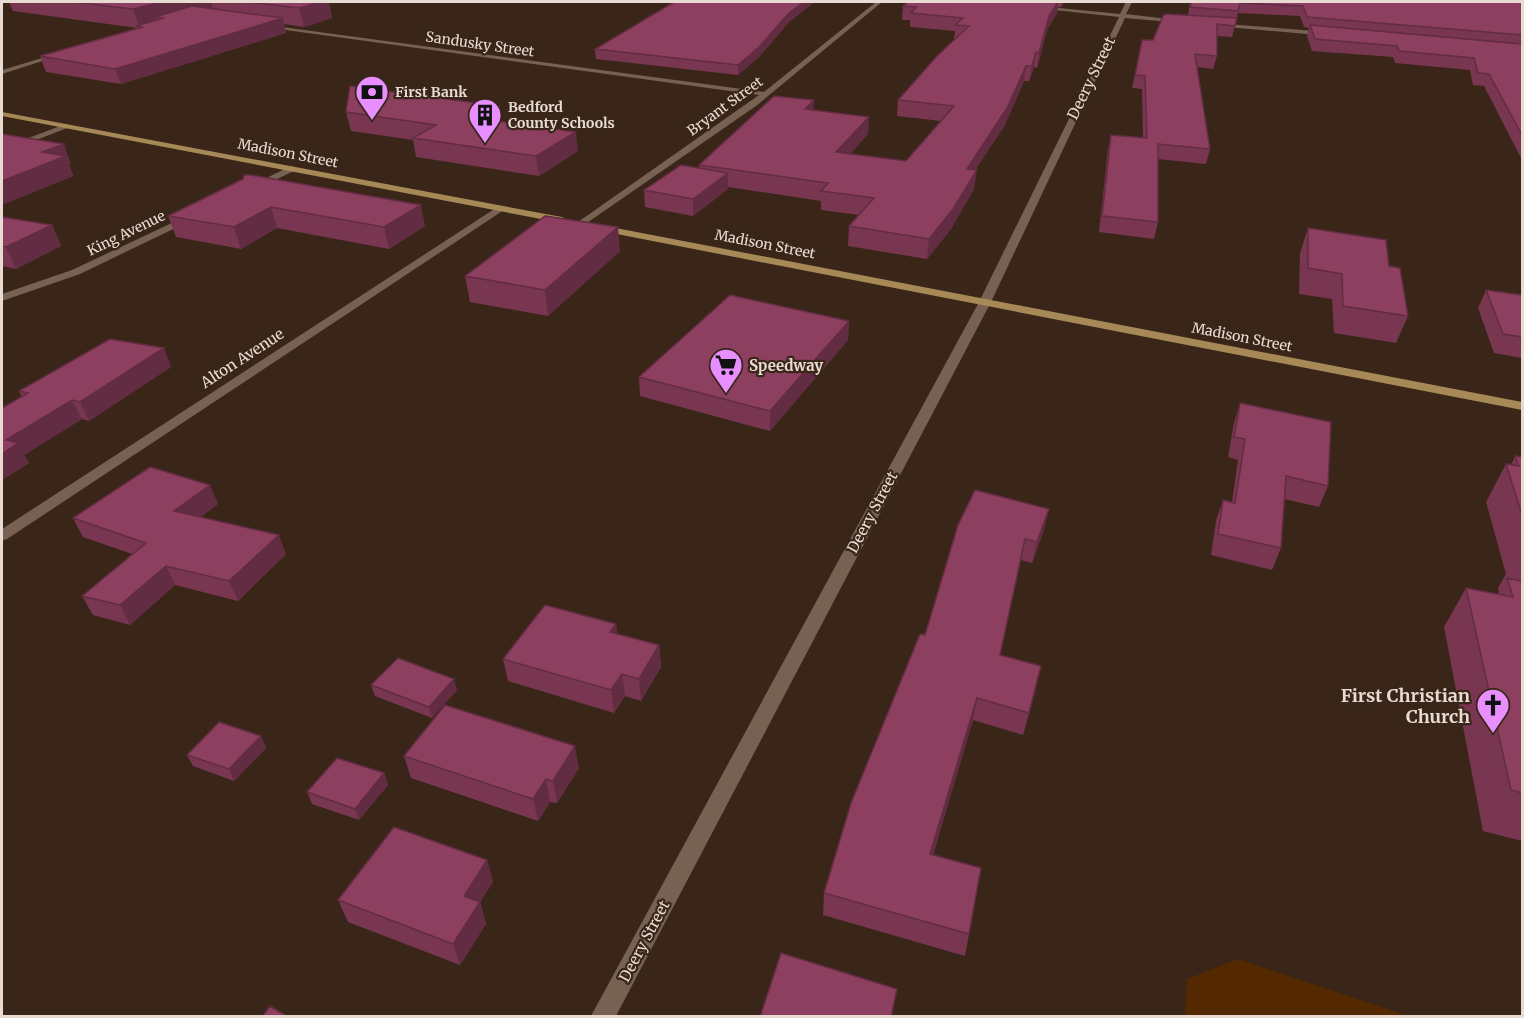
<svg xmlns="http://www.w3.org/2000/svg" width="1524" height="1018" font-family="Merriweather,serif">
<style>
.green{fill:#542901}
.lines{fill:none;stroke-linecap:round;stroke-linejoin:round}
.minor{fill:#776152;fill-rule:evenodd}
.primary{fill:#a68957;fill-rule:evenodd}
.wall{fill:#783651}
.shaded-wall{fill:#622c42}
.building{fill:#8c3f5e;stroke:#622c42;stroke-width:1.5}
.labels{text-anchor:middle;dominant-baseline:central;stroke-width:4.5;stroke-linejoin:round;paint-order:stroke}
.far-street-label{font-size:14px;fill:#e8dbd3;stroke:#392618}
.far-poi-label{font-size:14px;font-weight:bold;fill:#e8dbd3;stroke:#392618;text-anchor:start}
.street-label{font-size:15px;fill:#e8dbd3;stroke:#392618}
.poi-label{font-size:15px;font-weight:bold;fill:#e8dbd3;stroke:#392618;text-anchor:start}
.near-poi-label{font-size:18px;font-weight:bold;fill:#e8dbd3;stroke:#392618;text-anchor:end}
</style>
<rect width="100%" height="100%" fill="#392618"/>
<path class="green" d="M1238,959L1408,1016H1185L1187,979Z"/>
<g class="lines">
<path class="minor" d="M876,2H882L756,106L581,227L576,224L578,222L759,95L264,27L267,25L764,92Z
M1126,2H1132L1126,14L1185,21L1182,23L1125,18L991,302L616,1016H591L979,302L1119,17L1036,8L1039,6L1120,14Z
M1213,23L1329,32L1332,34L1329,36L1215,26Z
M59,53L64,54L2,74V70Z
M63,125L70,127L2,153V148Z
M291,166L294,167V171L256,189L248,187Z
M499,206L507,208L7,539L2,541V529Z
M191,214L196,217L194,219L80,274L2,301V294L72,270Z"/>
<path class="primary" d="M2,112L562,217L567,220L562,223L2,116Z
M600,225L1522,402V410L596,230V226Z"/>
</g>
<path class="wall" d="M9,2H334L329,3L332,18L304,27L284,24L286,33L121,84L46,72L40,56L137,28L13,11Z
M674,2H814L789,22L759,57L738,75L596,59L595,49Z
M908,2H1064L1061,7H1058L1057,13L1047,30L1037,68L1034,67L1029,81H1024L1005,125L975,170L974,189L951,229L927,259L848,246L849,226L859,215L821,210V201L728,187V189L693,216L645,207L644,190L699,168V165L814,110L869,117L868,134L850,154L906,161L941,121L897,116L898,100L955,39H954L955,31L910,27V20H902L903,6Z
M1190,2H1522V160L1484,86L1473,85L1470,70L1395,63L1393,57L1312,51L1307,36L1309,28L1304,27L1300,16L1238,13L1232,37L1217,36V56L1213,69L1197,67L1210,149L1206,164L1158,159V222L1154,239L1099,232L1108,149L1111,135L1143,138L1142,89L1132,88L1142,40H1153L1188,15Z
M499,106L501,121L578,151L539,176L416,157L413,140L351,131L346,112Z
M243,179L425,226L389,249L277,228L241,249L176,237L168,216Z
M2,217L52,225L61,246L16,269L2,266Z
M1308,228L1389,266L1408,316L1396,343L1334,333L1332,299L1299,294L1300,253Z
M620,251L548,316L470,302L465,276Z
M1486,290L1522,295V358L1494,353L1478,308Z
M849,321L848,340L770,431L640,396L639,377Z
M171,367L89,421L82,419L24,455L29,463L2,480V408L22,397L19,391Z
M1240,403L1328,486L1319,507L1284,499L1281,548L1272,570L1211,555L1216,521L1223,500L1232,502L1238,460L1228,457L1234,423Z
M1515,456L1522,457V841L1483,831L1444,627L1466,588L1498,594L1499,592L1498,588L1506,574L1486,502L1506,464L1511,465Z
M218,504L201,517L286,554L238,601L175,585L130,625L93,615L82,596L132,554L83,537L73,518Z
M958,525L1044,530L1032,563L1021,560L1000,656L1036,689L1023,735L973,720L933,855L969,934L965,956L823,915L824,893L925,635Z
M616,624L617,634L659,645L661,667L641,701L625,696L614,713L508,681L503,659Z
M371,685L457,690L432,718L375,696Z
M261,736L266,748L234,781L193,766L187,755Z
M404,756L579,768L557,803L550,802L538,821L411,778Z
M384,773L388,785L359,820L312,804L307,792Z
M487,860L493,882L480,902L486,924L460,965L348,922L338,900Z"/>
<path class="shaded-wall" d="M162,2H211L213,8L165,21L164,18L155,17L157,24L139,26L133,9Z
M293,2H334L329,3L332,18L304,27L299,8Z
M804,2H814L789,22L759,57L738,75V65L789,13Z
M1058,2L1057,13L1047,30L1037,68L1039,53L1049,16Z
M283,18L286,33L121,84L115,69Z
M1036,52L1034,67L1029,81L1032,66Z
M1026,66L1024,81L1005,125L964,187L967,169Z
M814,100L813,117L805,109Z
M499,106L501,124L477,118Z
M869,117L868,134L836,170V152Z
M576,132L578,151L539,176L536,156Z
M64,144L71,164L69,165L74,176L2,205V181L42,152Z
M977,170L974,189L951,229L927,259L929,239Z
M728,173V189L693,216V199Z
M421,205L425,226L389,249L384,227Z
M271,207L277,228L241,249L234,227Z
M52,225L61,246L16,269L6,247Z
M618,227L620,251L548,316L545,290Z
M849,321L848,340L770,431V411Z
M164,348L171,367L89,421L80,402Z
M72,400L82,419L24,455L29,463L2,480V454L6,440Z
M210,485L218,504L183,530L174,511Z
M1049,509L1044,530L1032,563L1037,542Z
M279,535L286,554L238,601L229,581Z
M166,566L175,585L130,625L120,605Z
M616,624L619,645L610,632Z
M659,645L661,667L641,701L639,679Z
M622,674L625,696L614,713L611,690Z
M454,679L457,690L432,718L429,707Z
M977,698L973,720L926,876L930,854Z
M261,736L266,748L234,781L229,769Z
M575,746L579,768L557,803L553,781Z
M384,773L388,785L359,820L355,809Z
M546,779L550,802L538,821L533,799Z
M487,860L493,882L480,902L486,924L460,965L453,944L464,896Z
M897,989L892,1017H891Z"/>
<path class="building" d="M74,2H162L133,9Z
M248,2H321L299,8Z
M674,2H804L789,13L759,47L738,65L595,49Z
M908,2H1058L1049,16L1039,53L1036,52L1032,66H1026L1007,108L967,169L977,170L953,209L929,239L849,226L874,198L821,191L828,183L699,165L774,96L814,100L805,109L869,117L836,152L906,161L954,106L898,100L937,56L969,26L955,25L963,18L911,13L916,7L903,6Z
M1191,2H1522V35L1307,17L1303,6L1240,3L1238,11L1190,7Z
M192,6L283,18L115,69L40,56L143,27L136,26L164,18L155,17Z
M1166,14L1237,18L1235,26L1217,24V56L1195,54L1210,149L1158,144V222L1102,216L1111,135L1147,138L1145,76L1135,75L1142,40H1153L1163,16Z
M1310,25L1522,44V135L1489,74L1478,73L1474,58L1399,51L1397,46L1315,39Z
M350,86L499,106L477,118L576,132L536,156L413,138L436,125L346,112Z
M2,134L64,144L42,152L66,156L2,181Z
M681,165L728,173L693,199L644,190Z
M244,175H251L421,205L384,227L271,207L234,227L168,216L243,179Z
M545,216L618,227L545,290L465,276Z
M2,217L52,225L6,247L2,246Z
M1308,228L1386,240L1389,266L1400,268L1408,316L1343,306L1342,274L1308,268Z
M1486,290L1522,295V337L1503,334Z
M730,295L849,321L770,411L639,377Z
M110,339L164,348L80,402L72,400L6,440L18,443L2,454V408L28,393L19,391Z
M1240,403L1331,422L1328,486L1286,476L1281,548L1218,534L1223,500L1235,503L1245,439L1234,437Z
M1515,456L1522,457V515L1506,464L1519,466Z
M150,467L210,485L174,511L279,535L229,581L166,566L120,605L82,596L146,543L73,518Z
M975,490L1049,509L1037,542L1025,539L1000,655L1041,666L1029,713L977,698L930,854L981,868L969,934L824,893L851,803L920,634L925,635L958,525Z
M1507,578L1522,581V793L1511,790L1466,588L1513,597Z
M545,605L616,624L610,632L659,645L639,679L622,674L611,690L503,659Z
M398,658L454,679L429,707L371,685Z
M445,705L575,746L553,781L546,779L533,799L404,756Z
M219,722L261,736L229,769L187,755Z
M337,758L384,773L355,809L307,792Z
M394,827L487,860L464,896L480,902L453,944L338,900Z
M781,953L897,989L891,1017H760Z
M270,1006L288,1017H262Z"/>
<defs>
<symbol id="bank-pin" viewBox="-11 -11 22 30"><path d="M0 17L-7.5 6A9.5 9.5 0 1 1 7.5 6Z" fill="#e88eff" stroke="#392618"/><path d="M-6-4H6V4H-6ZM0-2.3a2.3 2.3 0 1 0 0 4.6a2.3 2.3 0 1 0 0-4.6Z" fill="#111"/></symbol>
<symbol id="building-pin" viewBox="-11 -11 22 30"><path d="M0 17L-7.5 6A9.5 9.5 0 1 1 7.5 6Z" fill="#e88eff" stroke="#392618"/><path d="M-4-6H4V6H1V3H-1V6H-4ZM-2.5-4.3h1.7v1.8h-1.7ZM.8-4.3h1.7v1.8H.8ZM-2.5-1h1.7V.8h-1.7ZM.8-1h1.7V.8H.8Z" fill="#111"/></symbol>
<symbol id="supermarket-pin" viewBox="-11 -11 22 30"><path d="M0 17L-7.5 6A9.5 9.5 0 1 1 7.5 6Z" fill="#e88eff" stroke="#392618"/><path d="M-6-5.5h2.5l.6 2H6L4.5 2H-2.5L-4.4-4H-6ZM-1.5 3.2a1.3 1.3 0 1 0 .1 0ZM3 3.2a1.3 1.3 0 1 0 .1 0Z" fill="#111"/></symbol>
<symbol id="church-pin" viewBox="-11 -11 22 30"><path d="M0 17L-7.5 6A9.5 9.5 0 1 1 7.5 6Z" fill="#e88eff" stroke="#392618"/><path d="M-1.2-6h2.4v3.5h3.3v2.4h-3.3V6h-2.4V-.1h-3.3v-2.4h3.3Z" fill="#111"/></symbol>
</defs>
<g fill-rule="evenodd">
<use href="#bank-pin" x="353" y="73" width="38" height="52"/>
<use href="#building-pin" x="466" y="96" width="38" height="52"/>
<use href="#supermarket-pin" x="707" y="346" width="38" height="52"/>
<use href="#church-pin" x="1474" y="686" width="38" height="52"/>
</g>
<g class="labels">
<g class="far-street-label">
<text transform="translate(480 44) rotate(8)">Sandusky Street</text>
<text transform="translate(725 106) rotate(-36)">Bryant Street</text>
<text transform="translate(288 153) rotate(11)">Madison Street</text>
<text transform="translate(126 233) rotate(-26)">King Avenue</text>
<text transform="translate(765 244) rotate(11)">Madison Street</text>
<text transform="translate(1242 337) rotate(11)">Madison Street</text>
</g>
<g class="far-poi-label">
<text x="395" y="92">First Bank</text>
<text x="508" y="107">Bedford<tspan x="508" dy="16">County Schools</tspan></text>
</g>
<g class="street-label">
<text transform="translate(1091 78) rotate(-64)">Deery Street</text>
<text transform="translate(242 358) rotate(-33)">Alton Avenue</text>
<text transform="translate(872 512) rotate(-62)">Deery Street</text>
<text transform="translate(644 941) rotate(-62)">Deery Street</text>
</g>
<g class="poi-label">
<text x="749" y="365">Speedway</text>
</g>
<g class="near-poi-label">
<text x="1470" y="695">First Christian<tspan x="1470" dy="21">Church</tspan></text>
</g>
</g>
<rect width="1524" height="1018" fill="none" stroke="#e8dbd3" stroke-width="6"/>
</svg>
